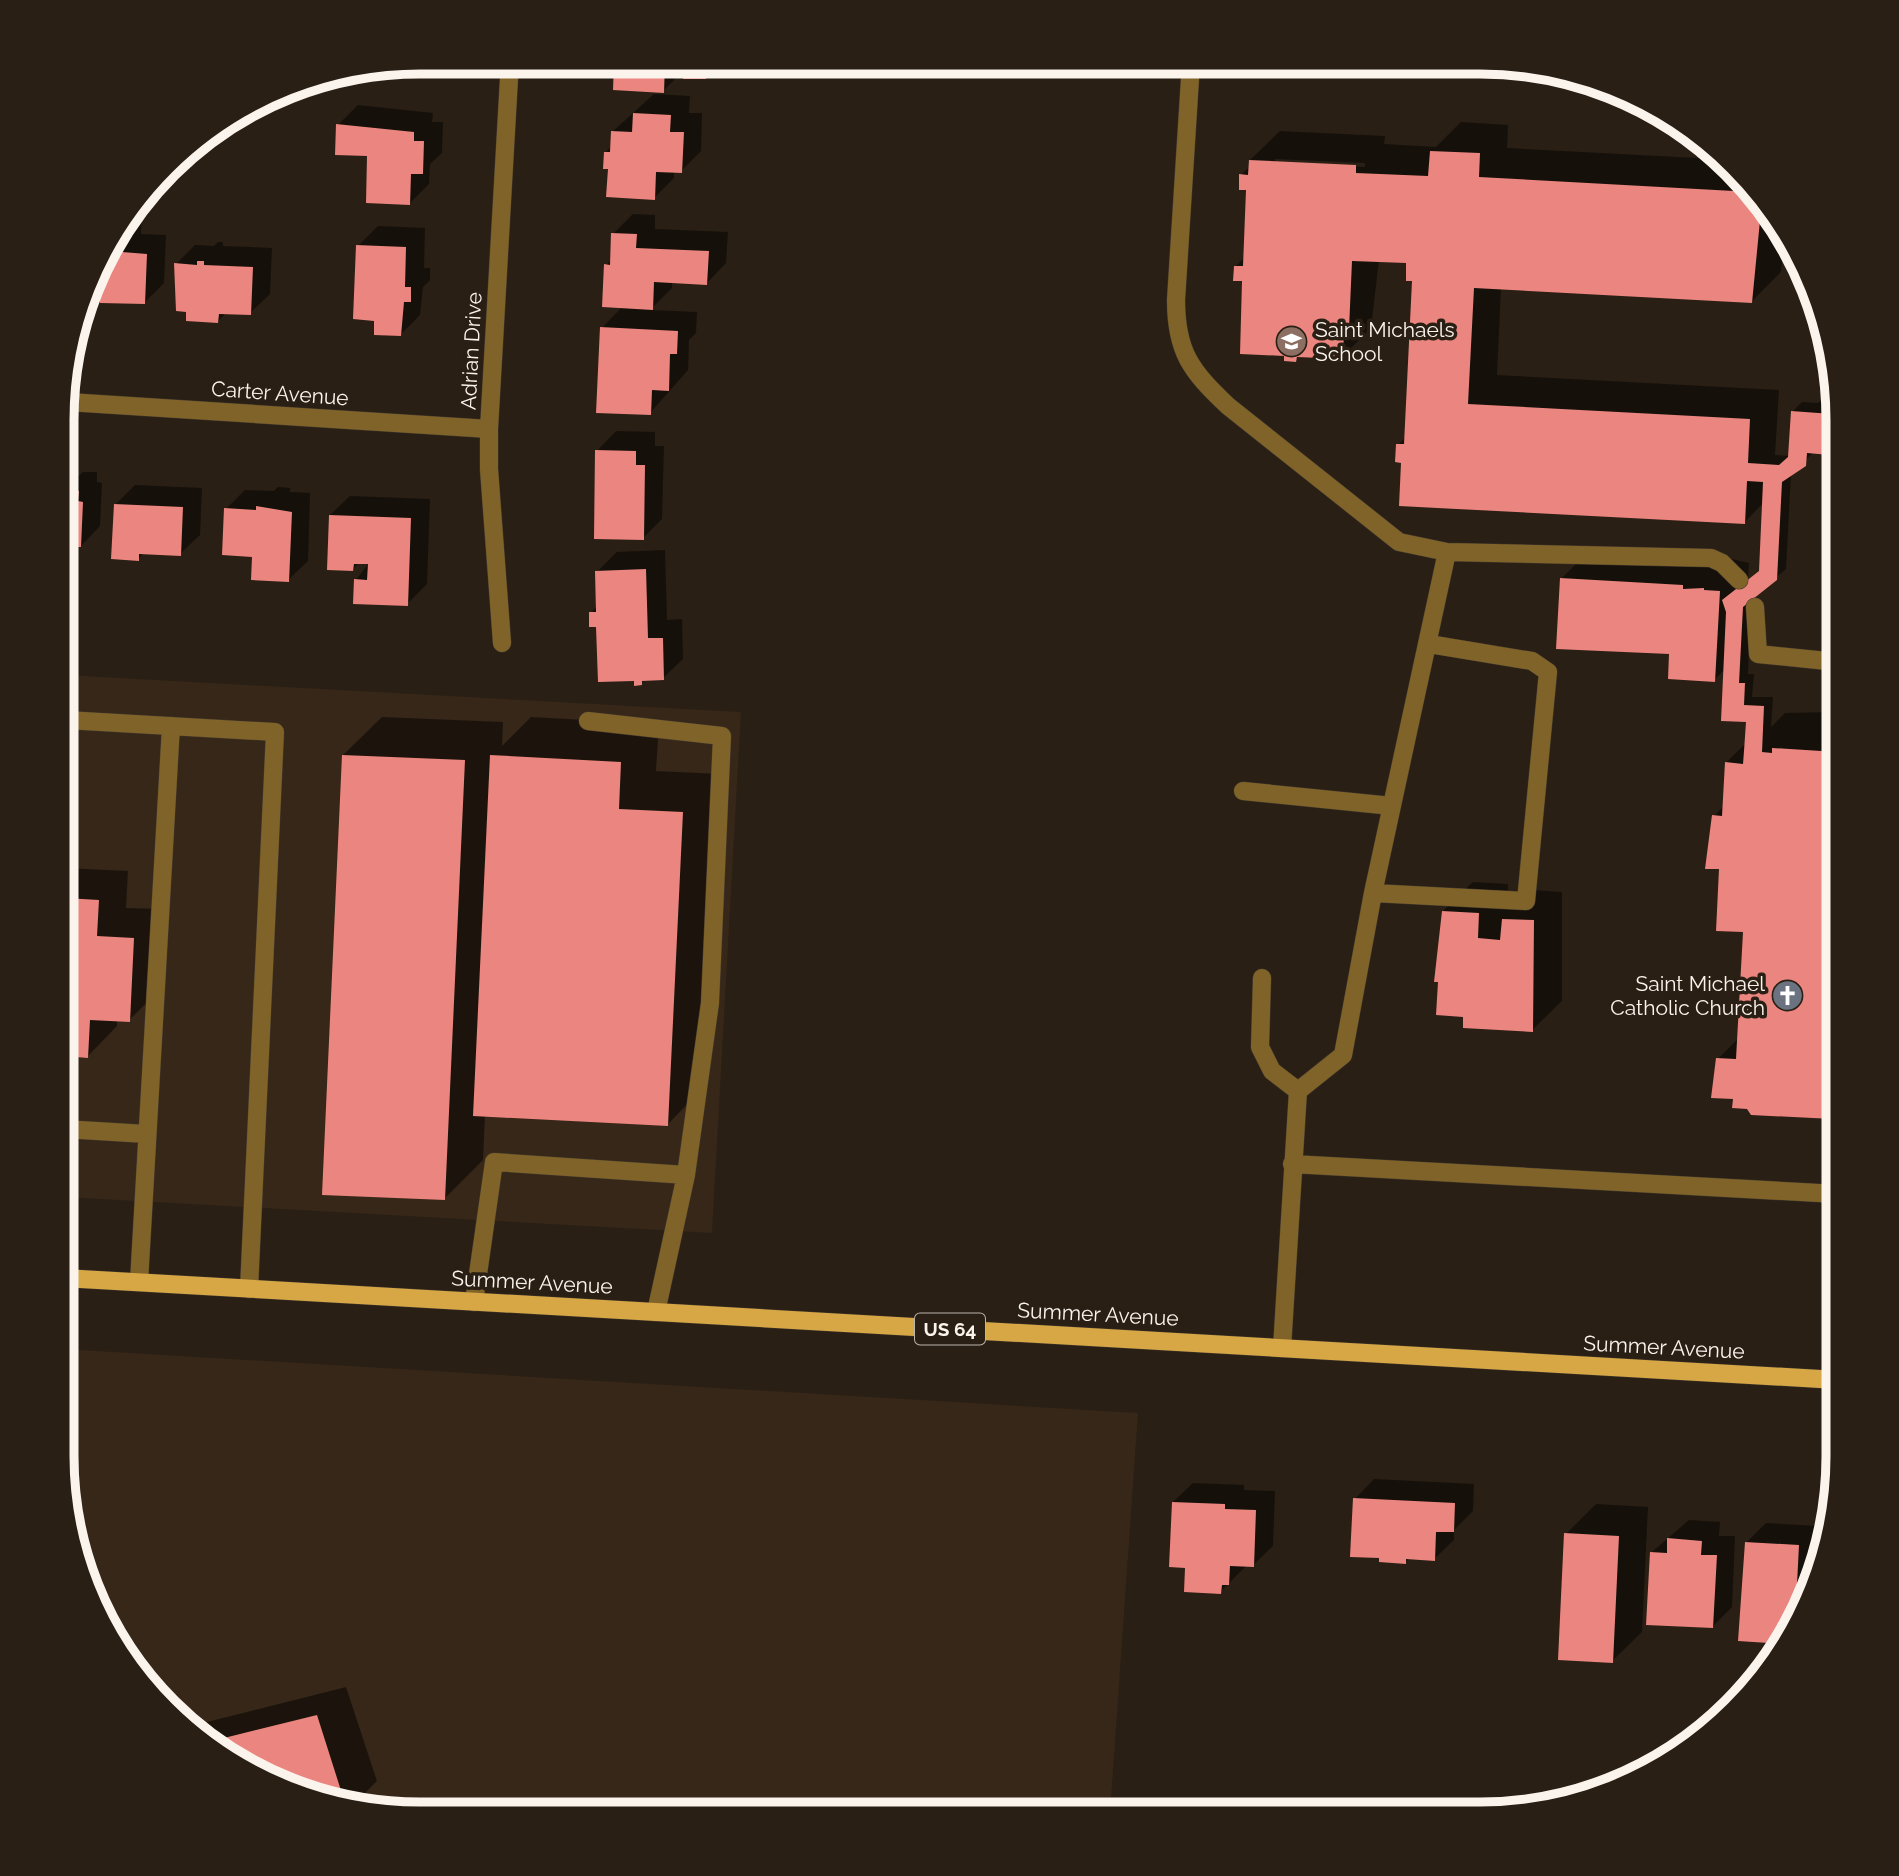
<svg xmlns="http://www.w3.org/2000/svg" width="1899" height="1876" font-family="Raleway,sans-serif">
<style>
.built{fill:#362718}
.shadow{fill:#0007;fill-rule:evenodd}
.building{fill:#eb857f}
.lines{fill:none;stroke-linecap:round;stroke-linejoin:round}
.lane-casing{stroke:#42392e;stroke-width:19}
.street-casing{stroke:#42392e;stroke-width:19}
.primary-casing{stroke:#42392e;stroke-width:19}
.lane{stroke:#806328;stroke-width:18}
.street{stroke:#806328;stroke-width:18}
.primary{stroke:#d7a745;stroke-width:18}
.labels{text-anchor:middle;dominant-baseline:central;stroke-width:7;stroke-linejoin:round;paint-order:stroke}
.shield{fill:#291f14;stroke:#bcb4ac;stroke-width:2}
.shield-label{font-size:19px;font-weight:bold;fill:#fbf4ed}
.poi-label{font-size:21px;fill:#fbf4ed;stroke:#291f14;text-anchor:start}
.street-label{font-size:21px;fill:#fbf4ed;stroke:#291f14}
.rim{fill:none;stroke:#fbf4ed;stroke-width:9}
</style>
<rect width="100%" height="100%" fill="#291f14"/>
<path class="built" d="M66,675L741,712L712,1233L64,1197Z
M63,1349L1138,1413L1110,1814H396L261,1778L184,1726L135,1674L80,1572L62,1480Z"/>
<path class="shadow" d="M616,62H721L705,78L685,69L663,91L614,89Z
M654,94L690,96L689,113H702L701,151L681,171H674V178L654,198L609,168L606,152L612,146V132Z
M358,105L433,113L432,122H443L442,153L430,164L429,184L410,203L369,155L338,125Z
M1461,122L1508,125L1507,148L1716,159L1764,202L1784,239L1781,272L1752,301L1501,288L1497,375L1779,390L1775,455L1790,456L1792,412L1802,402L1818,403L1835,386L1837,473H1831L1832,453L1814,452L1791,474L1786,569L1751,598L1748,674H1754L1752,697H1773L1771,727L1785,713L1837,712V1114L1832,1117L1734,1098L1718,1059L1739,1038L1745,930L1721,868L1714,816L1724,806L1726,763L1746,743L1748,721L1725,669L1714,680L1561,579L1591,549L1711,560L1732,559L1749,563L1748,580L1761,570L1764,502L1744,523L1403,462L1398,445L1406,437L1413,279L1408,262L1379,260L1371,328L1342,357L1300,355L1296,360L1235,267L1245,257L1248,189L1241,175L1250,166V160L1280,131L1385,136L1384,144L1436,147ZM1275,159L1365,163V167L1275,163Z
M135,209H142L141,234L166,235L164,283L144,303L89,295L109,241Z
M633,214L655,215V229L728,232L726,263L707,283L672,281V288L650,310L697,312L696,333L689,340L688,370L650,413L602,328L623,306L606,265L612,259L613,234Z
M378,226L425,228L424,268H430V280L423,287L420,315L401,334L376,319L358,246Z
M218,242H223V246L272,248L270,294L250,313H226L218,321L188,310L176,264L195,245L214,246Z
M616,431L655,432V446H664L662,519L643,538L597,451Z
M83,472H97V482L102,483L100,526L81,546L67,545V481H73Z
M135,485L202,488L200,535L180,554L145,552L138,559L115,505Z
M278,487L290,488V492L310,493L308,561L288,580L254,555L226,509L245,490L274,491Z
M350,496L430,499L427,584L407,604L356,580L369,563L360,562L353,569L330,515Z
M665,550L667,620L682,619L683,659L663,678L645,679L641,684L591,613L598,605L597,572L617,552Z
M382,717L503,722L502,746L531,717L659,724L656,771L721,774L706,1085L668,1124L485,1115L483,1160L445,1198L343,755Z
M65,868L128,871L126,908L162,909L159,991L129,1020H117V1026L88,1056L64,1055Z
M1473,882L1508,884L1507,909L1513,910L1533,890L1562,892V1001L1532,1030L1465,1015L1443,911Z
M1374,1479L1474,1484L1473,1511L1454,1530V1540L1434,1559L1410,1558L1405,1562L1381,1556L1355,1499Z
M1193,1483L1244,1485V1490L1275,1491L1273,1546L1253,1565H1247L1220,1592L1187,1566L1173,1502Z
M1596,1504L1648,1507L1642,1632L1612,1661L1566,1534Z
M1689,1520L1720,1522L1719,1536H1735L1732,1607L1712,1627L1652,1552Z
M1766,1523L1818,1526L1816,1557L1801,1615L1783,1642L1746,1543Z
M346,1687L377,1781L355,1803L261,1778L182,1724L187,1727Z"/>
<path class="building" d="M415,62V68L390,67V66Z
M614,62H665L664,93L613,90Z
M684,62H707L706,79H683Z
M633,113L671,115L670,132H684L682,173L656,172L655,200L606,197L608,169H603L604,152H610L611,131L632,132Z
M336,124L414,132V141H424L423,174H411L410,205L366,203L367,156L335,155Z
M1430,151L1480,153L1479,177L1752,192L1762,200L1752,303L1474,288L1468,404L1750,419L1748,463L1779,465L1788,457L1791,411L1832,414L1835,385L1837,475L1830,474V455L1807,453L1806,466L1782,482L1777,580L1743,607L1739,683H1745L1744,705L1764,706L1762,752L1772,753V748L1837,752V1117L1833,1119L1751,1115L1747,1109L1732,1108L1733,1099L1711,1098L1716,1058L1736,1059L1743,932L1716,931L1719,869H1705L1712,815L1722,816L1725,762L1743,764L1744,751L1746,722L1721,721L1726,612L1722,600L1759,571L1763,482L1747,481L1745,524L1399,506L1401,463L1395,462L1396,444H1404L1412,281H1406V263L1352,261L1349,329H1344L1343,359L1297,357L1296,362L1284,361V356L1240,354L1242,281H1233L1234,266H1243L1246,190H1239V174L1248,175L1249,160L1356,165V173L1428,176Z
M119,228H123L122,252L147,254L145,304L100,303V297L88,296L109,241Z
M611,233L637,234L636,248L709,251L707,285L654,282L653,310L602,307L604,264L610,265Z
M356,245L406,247L405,287H411V302H404L401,336L374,335V321L353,319Z
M197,261H204V265L253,267L251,315L219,314L218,323L186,321V312L176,311L174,263L197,265Z
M600,327L678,331L677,354H670L669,391L652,390L651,415L596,413Z
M595,450L636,451V465H645L644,540L594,539Z
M67,491H79L78,501L83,502L81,547H67Z
M114,504L183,507L181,556L139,554V561L111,559Z
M256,506L292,512L289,582L251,580L252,557L222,555L224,508L256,510Z
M329,515L411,518L408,606L353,604L354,579L367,580L368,564H354L353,571L327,570Z
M646,569L648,638H663L664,680L642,681V685L634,686V681L598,682L596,627H589V612H596L595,571Z
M1560,578L1683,585V589L1704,588V590L1720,591L1715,682L1668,679L1669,654L1556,649Z
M342,755L465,760L445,1200L322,1195Z
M490,755L621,762L619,809L683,812L668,1126L473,1116Z
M65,898L99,900L97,936L134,938L130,1022L90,1020L88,1058L64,1056Z
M1442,911L1479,913L1478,938L1500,940L1502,919L1534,920L1533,1032L1463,1028V1017L1436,1015L1438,982H1434Z
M1353,1498L1455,1503L1454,1532H1436L1435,1561L1406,1559V1564L1379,1562V1558L1350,1557Z
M1172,1502L1225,1504V1509L1256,1510L1254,1567L1230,1566L1229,1585H1222L1221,1594L1184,1592L1185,1568L1169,1567Z
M1564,1533L1619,1536L1613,1663L1558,1660Z
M1667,1538L1702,1541L1701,1555H1717L1713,1628L1646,1625L1650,1552L1667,1553Z
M1745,1542L1799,1545L1795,1624L1782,1644L1738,1641Z
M317,1715L344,1800L261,1778L208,1742Z"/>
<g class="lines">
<defs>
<path id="lane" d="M1191,63L1176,300C1176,352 1191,371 1228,406L1399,542L1447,552L1373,893L1343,1055L1298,1091L1282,1348
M1447,552L1711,558L1722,563L1739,580
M1755,607L1758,654L1837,662
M66,720L275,732L249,1289
M588,721L722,736L710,1003L686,1175
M1243,791L1392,806
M1373,893L1526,901L1548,672L1532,661L1429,644
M1262,978L1260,1047L1272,1071L1298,1091
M64,1129L146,1134
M1292,1164L1837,1194
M139,1282L171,726
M474,1302L494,1162L686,1175L656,1312"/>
<path id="street" d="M68,402L489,429
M502,643L489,469V429L510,61"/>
<path id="primary" d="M63,1278L1837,1380"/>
</defs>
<use href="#lane" class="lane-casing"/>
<use href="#street" class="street-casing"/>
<use href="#primary" class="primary-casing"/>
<use href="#lane" class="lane"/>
<use href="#street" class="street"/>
<use href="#primary" class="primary"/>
</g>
<defs>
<symbol id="school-disc" viewBox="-11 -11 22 22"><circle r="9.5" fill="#8d6e63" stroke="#291f14"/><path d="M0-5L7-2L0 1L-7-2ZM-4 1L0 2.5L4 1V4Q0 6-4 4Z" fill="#fff"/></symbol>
<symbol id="church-disc" viewBox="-11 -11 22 22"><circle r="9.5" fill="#6b7280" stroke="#291f14"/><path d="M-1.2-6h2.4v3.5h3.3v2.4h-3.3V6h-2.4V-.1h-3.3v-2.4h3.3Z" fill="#fff"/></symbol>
</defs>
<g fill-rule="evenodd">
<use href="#school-disc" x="1274" y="324" width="35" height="35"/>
<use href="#church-disc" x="1770" y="978" width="35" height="35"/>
</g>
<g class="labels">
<rect class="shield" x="915" y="1313.5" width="70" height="31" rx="5"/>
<g class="shield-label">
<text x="950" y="1329">US 64</text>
</g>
<g class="poi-label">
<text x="1315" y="329">Saint Michaels<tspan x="1315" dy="24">School</tspan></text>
<text x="1765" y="983" text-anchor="end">Saint Michael<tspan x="1765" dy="24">Catholic Church</tspan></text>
</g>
<g class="street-label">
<text transform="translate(471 351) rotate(-87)">Adrian Drive</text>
<text transform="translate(280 393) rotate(4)">Carter Avenue</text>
<text transform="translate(532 1282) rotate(3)">Summer Avenue</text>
<text transform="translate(1098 1314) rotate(3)">Summer Avenue</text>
<text transform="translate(1664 1347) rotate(3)">Summer Avenue</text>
</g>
</g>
<path d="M0 0H1899V1876H0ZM420 74H1480A346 346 0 0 1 1826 420V1456A346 346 0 0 1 1480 1802H420A346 346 0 0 1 74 1456V420A346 346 0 0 1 420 74Z" fill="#291f14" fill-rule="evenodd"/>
<path class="rim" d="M420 74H1480A346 346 0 0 1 1826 420V1456A346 346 0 0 1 1480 1802H420A346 346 0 0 1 74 1456V420A346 346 0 0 1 420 74Z"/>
</svg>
